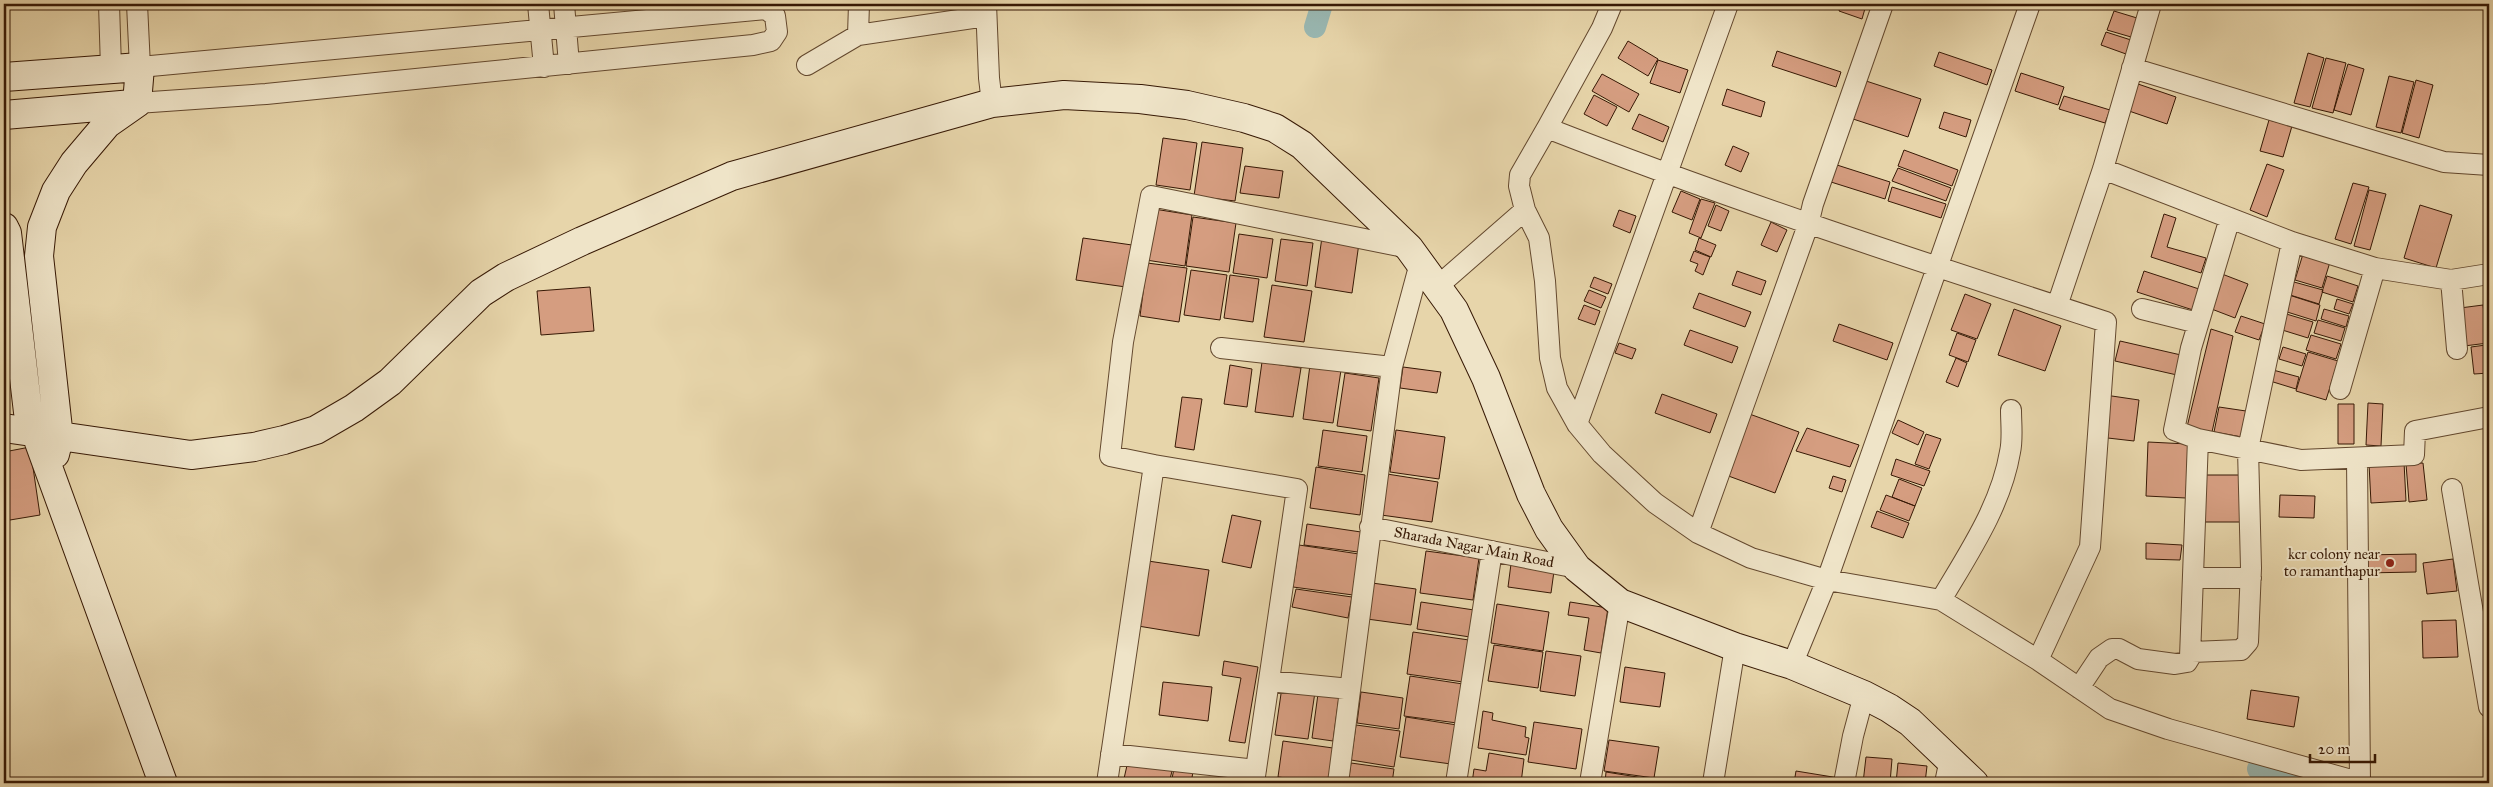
<svg xmlns="http://www.w3.org/2000/svg" width="2493" height="787" font-family="'IM FELL Great Primer',serif">
<style>
.lines{fill:none;stroke-linecap:round;stroke-linejoin:round}
.canal{stroke:#99b7b1;stroke-width:22}
.building{fill:#d59d80;stroke:#371905}
.street-casing{stroke:#63482e;stroke-width:22}
.secondary-casing{stroke:#371905;stroke-width:30}
.street{stroke:#efe4c8;stroke-width:20}
.secondary{stroke:#efe4c8;stroke-width:28}
.poi-dot{fill:#8f2418;stroke:#efe4c8;stroke-width:2}
.labels{text-anchor:middle;dominant-baseline:central;stroke-width:4;stroke-linejoin:round;paint-order:stroke}
.street-label{font-size:15px;fill:#371905;stroke:#efe4c8}
.poi-label{font-size:15px;fill:#371905;stroke:#efe4c8;text-anchor:end}
</style>
<rect width="100%" height="100%" fill="#e7d5aa"/>
<filter id="stains"><feTurbulence type="fractalNoise" baseFrequency=".004" numOctaves="4"/><feColorMatrix values="0 0 0 0 .2 0 0 0 0 .09 0 0 0 0 .02 0 0 0 .5 -.17"/></filter>
<radialGradient id="worn" r=".72"><stop offset=".6" stop-color="#630" stop-opacity="0"/><stop offset="1" stop-color="#630" stop-opacity=".3"/></radialGradient>
<g class="lines">
<path class="canal" d="M1315,27L1322,4
M2258,769L2298,783"/>
</g>
<path class="building" d="M1841,4L1866,5L1862,19L1839,11Z
M2114,11L2137,18L2131,37L2107,30Z
M2106,32L2131,40L2126,54L2101,45Z
M1628,41L1658,59L1648,76L1618,58Z
M1777,51L1841,72L1836,87L1772,66Z
M1939,52L1992,70L1987,85L1934,66Z
M2308,53L2324,58L2310,107L2294,103Z
M2326,58L2346,63L2333,113L2312,108Z
M1658,60L1688,70L1680,93L1650,83Z
M2348,64L2364,69L2351,115L2334,110Z
M2021,73L2064,87L2058,105L2015,91Z
M1602,74L1639,94L1629,112L1592,91Z
M2389,76L2414,82L2401,133L2376,127Z
M1860,79L1921,99L1908,137L1847,117Z
M2416,80L2433,85L2419,138L2402,133Z
M2138,84L2176,97L2167,124L2129,111Z
M1727,89L1765,102L1761,117L1722,105Z
M1594,95L1617,107L1607,126L1584,114Z
M2064,96L2110,110L2105,123L2059,109Z
M1944,112L1971,120L1966,137L1939,128Z
M1639,114L1669,127L1663,142L1632,129Z
M2269,120L2292,126L2283,157L2260,151Z
M1163,138L1197,143L1190,190L1156,185Z
M1202,142L1243,148L1235,201L1194,196Z
M1733,146L1749,153L1741,172L1725,165Z
M1904,150L1958,170L1952,186L1898,166Z
M2267,164L2284,170L2267,217L2250,210Z
M1837,165L1890,182L1885,199L1831,182Z
M1245,166L1283,171L1279,198L1240,193Z
M1898,168L1951,188L1946,201L1892,181Z
M2353,183L2369,187L2351,244L2335,239Z
M1892,187L1946,204L1941,218L1888,201Z
M2369,190L2386,194L2370,250L2354,246Z
M1681,191L1700,199L1692,220L1672,212Z
M1701,199L1715,203L1701,238L1689,233Z
M1716,205L1729,211L1721,231L1708,226Z
M2420,205L2452,215L2436,268L2404,258Z
M1154,209L1192,215L1185,266L1146,260Z
M1619,210L1636,216L1630,233L1613,226Z
M2164,214L2176,218L2167,247L2206,258L2201,273L2151,257Z
M1193,217L1236,223L1229,272L1186,266Z
M1771,222L1787,230L1777,252L1761,245Z
M1239,234L1273,239L1267,278L1233,273Z
M1322,237L1359,243L1352,293L1315,287Z
M1083,238L1132,245L1126,287L1076,280Z
M1699,238L1716,245L1711,257L1695,250Z
M1281,239L1313,243L1307,286L1275,281Z
M1694,251L1710,257L1703,275L1695,271L1698,264L1690,261Z
M2303,254L2330,262L2322,288L2295,280Z
M1147,263L1187,268L1179,322L1140,316Z
M1191,270L1227,275L1220,320L1184,315Z
M1737,271L1766,281L1761,295L1732,285Z
M2144,271L2199,289L2193,310L2137,292Z
M2222,274L2248,284L2235,318L2209,308Z
M1230,275L1259,279L1253,322L1224,318Z
M2327,276L2358,286L2353,302L2322,292Z
M1594,277L1612,284L1608,294L1590,287Z
M2294,282L2323,290L2319,304L2290,295Z
M1272,285L1312,291L1304,342L1264,337Z
M590,287L594,331L541,335L537,291Z
M1589,290L1606,297L1601,308L1584,301Z
M1699,293L1751,312L1745,327L1693,308Z
M1965,294L1991,304L1977,339L1951,330Z
M2289,295L2320,305L2316,321L2284,311Z
M2337,299L2353,304L2349,314L2334,309Z
M1584,305L1600,311L1595,325L1578,319Z
M2483,305L2488,343L2464,346L2460,308Z
M2014,309L2061,326L2045,371L1998,355Z
M2324,309L2349,316L2346,327L2321,319Z
M2283,313L2313,322L2308,338L2279,329Z
M2241,316L2265,324L2259,340L2235,332Z
M2318,320L2345,328L2341,341L2314,333Z
M1839,324L1893,343L1887,360L1833,341Z
M2486,324H2489V346Z
M2211,329L2233,336L2212,432L2187,427Z
M1690,330L1738,347L1732,363L1684,345Z
M1957,333L1976,340L1968,362L1949,355Z
M2311,335L2341,344L2336,359L2306,350Z
M2120,341L2181,355L2177,375L2115,361Z
M1619,343L1636,349L1632,359L1615,353Z
M2486,345L2489,373L2474,374L2471,347Z
M2283,347L2306,354L2302,366L2279,359Z
M2308,352L2338,361L2326,400L2296,391Z
M1956,358L1967,363L1958,387L1946,382Z
M1262,362L1301,368L1293,417L1255,412Z
M1230,365L1252,369L1247,407L1224,404Z
M1310,365L1341,370L1333,423L1303,419Z
M1403,367L1441,372L1437,393L1400,388Z
M2273,370L2299,377L2296,389L2270,381Z
M1345,373L1379,378L1371,431L1337,426Z
M1662,394L1717,414L1710,433L1655,413Z
M2105,395L2139,400L2134,441L2099,437Z
M1182,397L1202,399L1194,450L1175,447Z
M2368,403L2383,404L2381,446L2366,445Z
M2338,404H2354V444H2338Z
M2219,407L2246,411L2242,437L2214,432Z
M1744,412L1799,432L1775,493L1723,474Z
M1898,420L1924,432L1918,445L1892,433Z
M1807,428L1859,445L1850,467L1796,451Z
M1323,430L1367,436L1362,472L1318,466Z
M1396,430L1445,437L1439,479L1390,472Z
M1926,434L1941,439L1929,469L1915,464Z
M2148,442L2188,444L2186,498L2146,496Z
M30,447L40,515L4,521V452Z
M1896,459L1930,471L1924,486L1891,475Z
M2404,462L2406,501L2371,503L2369,464Z
M2423,463L2427,500L2409,502L2406,464Z
M1316,467L1365,475L1360,515L1310,508Z
M1387,474L1438,482L1432,522L1381,515Z
M2201,475H2240V522H2202Z
M1833,476L1846,480L1842,492L1829,488Z
M1899,479L1922,488L1915,506L1892,497Z
M1886,495L1915,506L1909,521L1880,510Z
M2280,495L2315,496L2314,518L2279,517Z
M1877,511L1909,523L1903,538L1871,527Z
M1232,515L1261,521L1251,568L1222,562Z
M1307,524L1361,532L1358,552L1304,545Z
M2146,543L2182,545L2180,560L2146,559Z
M1299,545L1359,554L1353,595L1293,587Z
M1426,551L1479,558L1473,600L1420,593Z
M2416,554V572L2364,573V555Z
M2453,559L2457,591L2427,594L2423,563Z
M1148,561L1209,570L1199,636L1138,626Z
M1511,564L1554,571L1551,593L1508,587Z
M1372,583L1416,589L1411,625L1367,619Z
M1296,589L1352,597L1348,618L1292,607Z
M1421,602L1474,610L1470,637L1417,629Z
M1570,602L1608,608L1601,653L1584,650L1589,618L1568,615Z
M1497,604L1549,612L1543,651L1491,643Z
M2456,620L2458,657L2423,658L2422,621Z
M1413,632L1469,640L1463,682L1407,674Z
M1494,645L1543,652L1538,688L1488,681Z
M1546,651L1581,656L1575,696L1540,691Z
M1224,661L1258,667L1245,743L1229,741L1241,678L1222,675Z
M1625,667L1665,673L1660,707L1620,702Z
M1410,676L1463,684L1457,723L1404,716Z
M1163,682L1212,687L1208,721L1159,715Z
M1282,687L1315,692L1308,739L1275,735Z
M2251,690L2299,697L2294,727L2247,719Z
M1361,692L1403,698L1399,729L1357,723Z
M1318,694L1339,697L1333,741L1312,738Z
M1483,711L1493,713L1492,720L1526,727L1525,737L1529,738L1526,755L1478,748Z
M1406,717L1457,725L1451,764L1400,757Z
M1534,722L1582,729L1576,769L1528,762Z
M1356,725L1400,731L1394,767L1351,760Z
M1609,740L1659,747L1654,778L1604,771Z
M1283,741L1333,748L1328,783L1278,777Z
M1489,753L1524,759L1521,783H1472L1474,769L1486,771Z
M1866,757L1892,759L1890,783H1863Z
M1128,761L1172,771L1169,783H1123Z
M1351,763L1394,769L1392,783H1348Z
M1898,763L1927,766L1925,783H1896Z
M1174,769L1193,772L1191,783H1171Z
M1796,771L1845,779L1844,783H1794Z
M1606,772L1656,780L1655,783H1605Z
M1660,780L1684,783H1660Z"/>
<g class="lines">
<defs>
<path id="street" d="M109,4L111,68
M137,4L140,67L766,9L775,16L777,32L771,41L753,45L266,94L137,103
M538,4L544,67
M564,4L569,64
M986,4L989,78L992,103
M1612,4L1602,28L1547,128C1731,200 1918,261 2106,322L2090,547L2038,660
M858,35L859,4
M807,65L858,35L986,16
M2132,68L2444,162L2489,165
M1547,128L1520,175L1519,186L1525,210L1539,238L1545,281L1550,358L1557,388L1577,424L1602,454L1655,503L1698,533L1751,558L1827,580L1941,600L2038,660L2110,709L2168,729L2362,783
M2103,169L2292,242L2375,268L2451,280L2457,349
M2230,218L2191,348L2174,430L2198,439L2301,460L2414,455L2415,431L2489,417
M2451,280L2489,274
M1438,286L1525,210
M2057,306L2103,169L2151,4
M2142,309L2198,323
M1221,348L1392,367
M2340,389L2375,268
M1577,424L1728,4
M2357,458L2360,783
M1154,465L1110,456L1123,342L1151,196L1409,248
M2452,489L2489,707
M1370,527L1577,568
M1698,533L1808,225L1813,204L1883,4
M2194,578H2251
M1941,600C1968,554 2001,506 2010,452C2013,439 2011,424 2011,410
M2192,652L2241,650L2248,642L2251,568L2248,449L2292,242
M1792,665L1827,580L2030,4
M1269,681L1350,689
M2079,688L2099,658L2112,649H2119L2138,659L2175,664L2187,662L2190,657L2198,439
M1111,754L1256,770
M1107,783L1154,465L1297,489L1254,783
M1338,783L1392,367L1420,263
M1456,783L1492,551
M1590,783L1620,603
M1713,783L1735,647
M1844,783L1853,736L1864,695
M1945,783L1950,759"/>
<path id="secondary" d="M4,77L140,67L137,103
M4,115L133,104
M4,227L7,233L28,412L163,783
M4,428L191,455L254,447L284,440L316,430L354,408L390,382L481,293L506,277L582,241L732,176L992,103L1064,95L1140,99L1187,105L1244,118L1275,128L1302,145L1409,248L1454,310L1486,378L1531,494L1549,529L1577,568L1620,603L1735,647L1792,665L1864,695L1889,708L1910,722L1974,783
M55,454L59,438L39,256L42,227L56,191L74,163L107,124L137,103"/>
</defs>
<use href="#street" class="street-casing"/>
<use href="#secondary" class="secondary-casing"/>
<use href="#street" class="street"/>
<use href="#secondary" class="secondary"/>
</g>
<circle class="poi-dot" cx="2390" cy="563" r="5"/>
<g class="labels">
<g class="street-label">
<text transform="translate(1474 547) rotate(11)">Sharada Nagar Main Road</text>
</g>
<g class="poi-label">
<text x="2380" y="554">kcr colony near<tspan x="2380" dy="17">to ramanthapur</tspan></text>
</g>
</g>
<rect width="2493" height="787" fill="none" stroke="#e7d5aa" stroke-width="20"/>
<rect x="5" y="5" width="2483" height="777" fill="none" stroke="#371905" stroke-width="2.5"/>
<rect x="10" y="10" width="2473" height="767" fill="none" stroke="#371905"/>
<path d="M2310 754v8h65v-8" fill="none" stroke="#371905" stroke-width="2.5"/>
<text x="2318" y="754" font-size="15" fill="#371905" stroke="#efe4c8" stroke-width="4" paint-order="stroke">20 m</text>
<rect width="100%" height="100%" filter="url(#stains)"/>
<rect width="100%" height="100%" fill="url(#worn)"/>
</svg>
